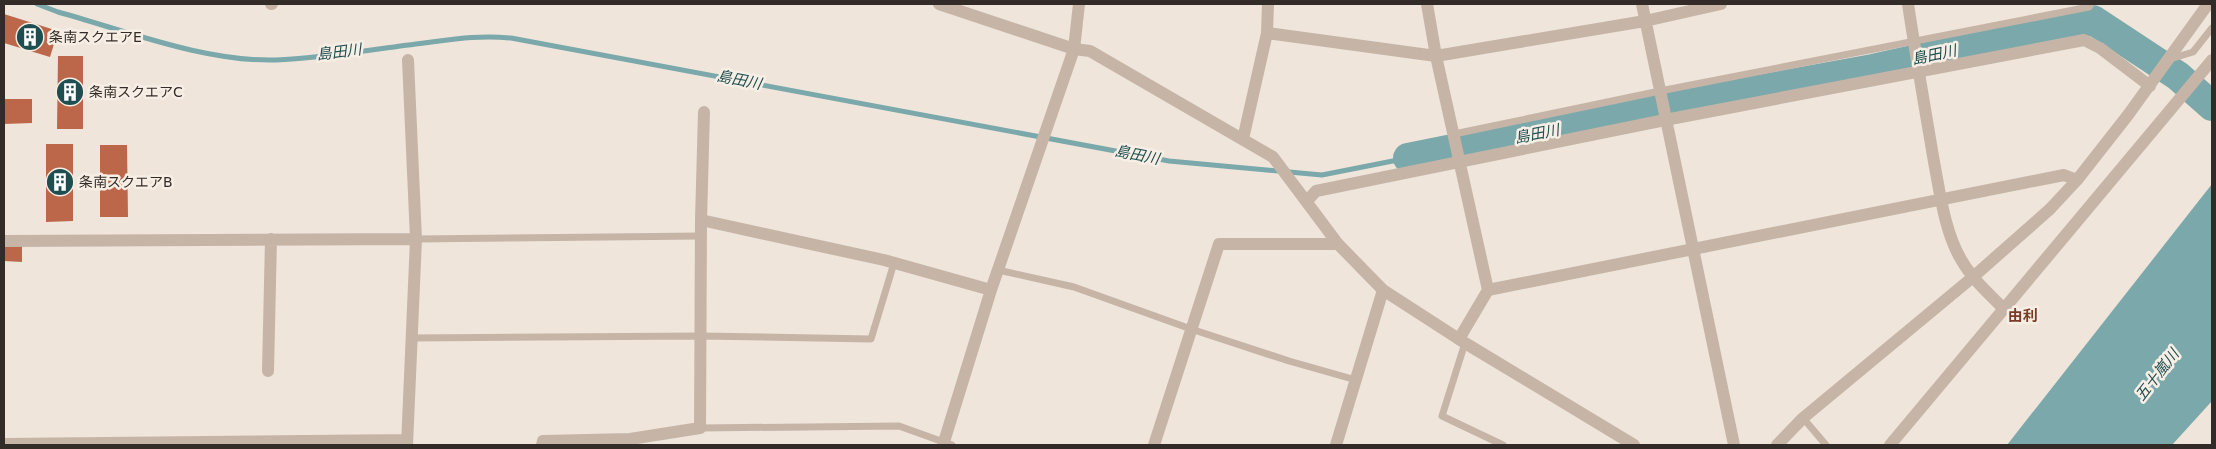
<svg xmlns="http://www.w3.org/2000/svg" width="2216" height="449" font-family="'DejaVu Sans','Noto Sans JP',sans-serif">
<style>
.water{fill:#7ba8aa}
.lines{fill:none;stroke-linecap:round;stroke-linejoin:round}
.stream{stroke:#7ba8aa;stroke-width:5}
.river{stroke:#7ba8aa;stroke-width:30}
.building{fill:#bd674a}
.service{stroke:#c6b5a7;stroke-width:7}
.minor{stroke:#c6b5a7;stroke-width:12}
.tertiary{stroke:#c6b5a7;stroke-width:12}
.labels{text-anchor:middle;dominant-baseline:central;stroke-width:5;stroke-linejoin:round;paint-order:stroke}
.poi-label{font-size:14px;fill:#332b27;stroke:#f7efe5;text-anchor:start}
.water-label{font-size:15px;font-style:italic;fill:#1f4e51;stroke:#f7efe5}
.neighbourhood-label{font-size:15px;font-weight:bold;fill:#7c3b26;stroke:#f7efe5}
</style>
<rect width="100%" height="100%" fill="#efe5da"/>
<path class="water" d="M2212,184V401L2172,445H2007Z"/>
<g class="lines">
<path class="stream" d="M37,4L58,12C127,31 205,62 276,60C325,58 375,49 424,43C455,39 479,35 511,38L1169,161L1322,175L1408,158"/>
<path class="river" d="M1408,158L1648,110L1873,69L2093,20L2178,76L2212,106"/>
</g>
<path class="building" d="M4,14L58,31L50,57L4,43Z
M58,56H83V129H57Z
M4,99H32V123L4,124Z
M46,144H73V221L46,222Z
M100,145H127L128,217H100Z
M4,244H22V262L4,261Z"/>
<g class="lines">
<path class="service" d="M2170,59L2193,52L2212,28
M1454,134L1660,91L2089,7L2091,4
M416,239L701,236
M998,270L1074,287L1191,329L1289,361L1356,380
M411,338L701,336L871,339L894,263
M1465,343L1442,416L1503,445
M1803,418L1826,445
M700,428L899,426L952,445"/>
<path class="minor" d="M1427,4L1436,56L1488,290L1459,339
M1642,4L1734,445
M1908,4C1916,57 1925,109 1934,162C1940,193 1945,234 1962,261C1973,280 1989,294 2004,309
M1267,33L1436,56L1645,21L1721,4
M1243,139L1267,33L1268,4
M1307,201L1316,191L1665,120L2084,40L2100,48L2150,86
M701,220L884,260L991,290
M4,241L416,239
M1488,290L2064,175L2077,180
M268,371L271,239
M4,444L407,440
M407,445L416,239L408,60
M542,445L543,441L630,439L700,428L701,220L704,112
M943,445L991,290L1074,49L1079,4
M1154,445L1219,244H1338
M1336,445L1383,290
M1777,445L1803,418L1973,277L2050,209L2077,180L2128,115L2208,4"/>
<path class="tertiary" d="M271,4H272
M939,4L1074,49L1090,51L1273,157L1338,244L1383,290L1465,343L1634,445
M1890,445L2212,60"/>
</g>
<defs>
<symbol id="building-disc" viewBox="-11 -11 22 22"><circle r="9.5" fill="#1f4e51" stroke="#f7efe5"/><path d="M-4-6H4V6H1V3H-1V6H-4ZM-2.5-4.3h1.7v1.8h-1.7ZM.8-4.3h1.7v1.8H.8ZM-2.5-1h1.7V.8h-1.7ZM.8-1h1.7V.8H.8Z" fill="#fff"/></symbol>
</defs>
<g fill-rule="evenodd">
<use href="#building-disc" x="14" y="21" width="32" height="32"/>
<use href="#building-disc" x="54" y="76" width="32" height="32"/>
<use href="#building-disc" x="44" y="166" width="32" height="32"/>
</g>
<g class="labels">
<g class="poi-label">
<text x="49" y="37">条南スクエアE</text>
<text x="89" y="92">条南スクエアC</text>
<text x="79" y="182">条南スクエアB</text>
</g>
<g class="water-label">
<text transform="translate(339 52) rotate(-7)">島田川</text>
<text transform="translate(1934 55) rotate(-12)">島田川</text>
<text transform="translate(739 80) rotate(11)">島田川</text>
<text transform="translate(1537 134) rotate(-11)">島田川</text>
<text transform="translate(1137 155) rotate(11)">島田川</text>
<text transform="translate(2157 375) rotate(-52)">五十嵐川</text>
</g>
<g class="neighbourhood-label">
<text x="2023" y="316">由利</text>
</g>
</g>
<rect width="2216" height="449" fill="none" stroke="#332b27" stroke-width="10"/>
</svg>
